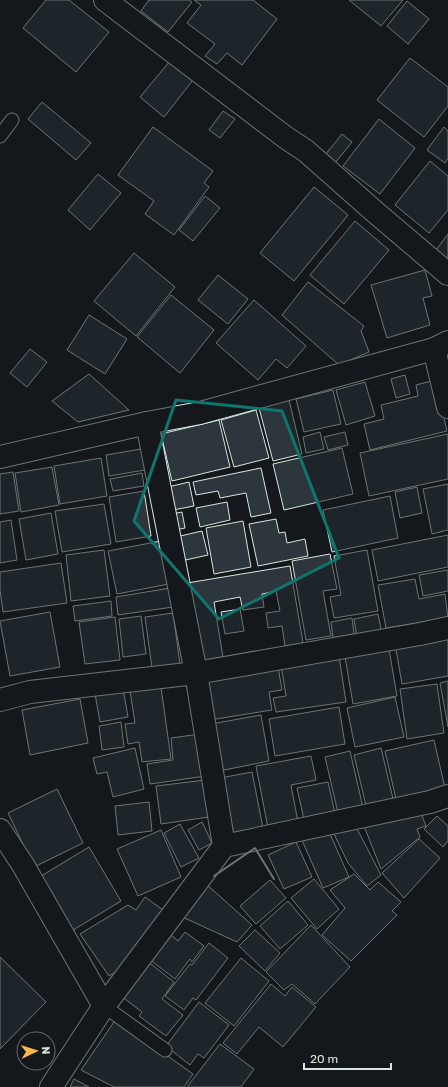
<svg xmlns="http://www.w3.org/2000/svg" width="448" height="1087" font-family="Rubik,sans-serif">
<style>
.building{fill:#2c363c;stroke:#d8e6dc}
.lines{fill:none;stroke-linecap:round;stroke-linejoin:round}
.service-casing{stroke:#d8e6dc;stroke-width:15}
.minor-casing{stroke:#d8e6dc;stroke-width:24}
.tertiary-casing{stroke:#d8e6dc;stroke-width:24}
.service{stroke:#14181c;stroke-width:13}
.minor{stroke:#14181c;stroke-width:22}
.tertiary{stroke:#14181c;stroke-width:22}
.wall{stroke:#d8e6dc;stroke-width:2}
.marked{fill:none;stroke:#0f766e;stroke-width:3;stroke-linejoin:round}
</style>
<rect width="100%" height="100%" fill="#14181c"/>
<path class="building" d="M46,0H69L109,32L76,72L23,28Z
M149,0H189L192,2L168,32L141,11Z
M194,0H253L277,19L242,65L227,53L217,64L205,56L215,44L187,23L201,5Z
M349,0H403L381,26Z
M407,1L429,19L408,44L387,26Z
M410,58L448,87V106L424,137L377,100Z
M170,61L193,80L164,117L140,97Z
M42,102L91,143L76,160L28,119Z
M223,111L235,119L220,138L209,130Z
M379,119L415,148L380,194L343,166Z
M153,127L213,171L204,183L209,187L174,235L145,214L154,201L118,175Z
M444,127L448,131V158L445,163L427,150Z
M342,134L352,142L335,163L325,155Z
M430,161L448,176V210L429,233L395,205Z
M98,174L121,193L90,230L68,210Z
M314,187L348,215L294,281L260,253Z
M205,196L220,208L193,241L179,230Z
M355,221L389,250L344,304L310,275Z
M448,234V259L436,250Z
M134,253L175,287L136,336L94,301Z
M425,270L432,296L423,298L430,325L387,338L371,285Z
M218,275L248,299L228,324L198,300Z
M308,282L364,326L361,331L369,352L339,365L282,315Z
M171,295L214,330L180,373L137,337Z
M254,300L306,346L287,368L276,359L258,380L216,343Z
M89,315L127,339L105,374L67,350Z
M30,349L47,362L27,387L10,373Z
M89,374L129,410L78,422L52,401Z
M405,375L410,394L396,398L391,379Z
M435,380L447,431L370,450L364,424L384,419L381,405L418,396L416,385Z
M365,382L375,416L346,425L336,390Z
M333,390L341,424L304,432L296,399Z
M288,396L302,454L273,461L258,404Z
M256,410L269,458L234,467L221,420Z
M219,420L230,467L172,481L161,434Z
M320,432L324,449L306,453L303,437Z
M345,432L348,445L328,450L324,437Z
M448,434V479L369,496L360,453Z
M147,448L151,469L109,476L106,455Z
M342,448L353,494L284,510L273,464Z
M101,458L107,496L60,504L54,466Z
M52,467L59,505L21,512L15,473Z
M261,468L271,513L251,517L246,493L220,498L218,491L196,495L193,482Z
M13,472L19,511L0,514V474Z
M142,473L144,486L113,491L110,479Z
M189,482L194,506L173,510L168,487Z
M448,484V530L432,534L423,489Z
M417,487L422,513L400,518L395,492Z
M144,491L151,536L116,542L109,497Z
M390,496L398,538L332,552L323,510Z
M227,502L230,520L200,527L196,508Z
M104,504L111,544L62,552L55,511Z
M182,512L185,528L171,531L167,515Z
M51,513L58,554L26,560L19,519Z
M276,519L279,533L285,532L287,543L305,539L308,556L258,566L249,524Z
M11,520L17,560L0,563V522Z
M243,521L251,567L214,574L206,528Z
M202,531L208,555L181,561L176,537Z
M448,535V567L378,581L372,550Z
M161,541L169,584L117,594L108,551Z
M104,550L110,596L71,601L66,555Z
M367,550L378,611L334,618L330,597L341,595L334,556Z
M330,554L337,589L323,591L331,636L306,640L292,561Z
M61,563L67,603L3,612L0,590V572Z
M290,566L303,643L285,646L282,626L268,628L266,613L280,611L276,591L262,594L264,607L243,610L240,597L214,602L223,657L200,661L187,583Z
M448,570V591L423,596L419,575Z
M415,579L419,599L445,594L448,618L386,628L378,585Z
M170,588L173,607L118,615L116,597Z
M111,601L112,616L75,621L73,606Z
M240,609L244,631L225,634L221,612Z
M50,612L60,667L10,676L0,621Z
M173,613L180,664L152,668L145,617Z
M378,614L382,634L357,638L354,619Z
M141,616L146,654L123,657L119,619Z
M115,617L120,660L85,664L79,622Z
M352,618L354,634L333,638L331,622Z
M448,635V676L402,684L395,644Z
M389,649L397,696L353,704L345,657Z
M339,656L346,702L276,712L273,698L286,696L281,665Z
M278,667L282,690L269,692L272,710L210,720L204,679Z
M160,680L171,759L142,762L139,742L128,744L125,724L135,723L129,684Z
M448,681V727L440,683Z
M437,684L444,733L407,739L400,689Z
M123,688L128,717L100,722L95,694Z
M395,697L404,737L355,747L347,708Z
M80,699L88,743L30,755L22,710Z
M339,707L345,744L275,756L269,719Z
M261,715L269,761L219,771L211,724Z
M121,722L124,747L102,750L99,726Z
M200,734L206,776L150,784L147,764L173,760L171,738Z
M434,740L445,788L396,799L385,751Z
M135,748L144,789L113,797L107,772L97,774L93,758Z
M381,748L394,803L367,810L354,755Z
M350,751L364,812L339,817L325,757Z
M311,756L316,780L291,785L298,822L268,828L256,766Z
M252,772L263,828L230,834L220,778Z
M205,780L209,817L161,824L156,786Z
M328,782L336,818L305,824L297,788Z
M57,789L83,843L34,867L8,813Z
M149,802L152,831L118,835L115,806Z
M419,808L426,826L417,829L420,837L381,869L362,821Z
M437,816L448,826V841L443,847L424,829Z
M202,822L212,843L199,850L188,830Z
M180,824L199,858L181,867L164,833Z
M355,825L381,875L367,886L348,863L334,834Z
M327,827L349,877L323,888L301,838Z
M161,830L181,877L138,896L117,849Z
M419,839L440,858L404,898L382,873Z
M296,842L312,877L284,889L268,855Z
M89,847L121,901L70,932L38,878Z
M354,874L370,890L378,882L401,902L392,911L397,915L351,961L322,935L345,908L330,890Z
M314,879L339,909L317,929L291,898Z
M270,880L286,898L256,924L240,906Z
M205,883L252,925L237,942L178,915Z
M145,897L163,910L125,966L109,976L80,934L128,905L136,910Z
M288,901L308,925L280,949L260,926Z
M311,925L350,967L315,1004L292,984L284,990L266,972Z
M255,930L280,953L265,971L239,946Z
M185,932L204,946L192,962L190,959L175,979L149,959L169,933L178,941Z
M209,943L228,958L196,1000L193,998L184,1010L165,996L190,964L192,965Z
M0,957L46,1002L0,1049Z
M241,958L269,981L234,1026L205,1003Z
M147,961L174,982L162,999L183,1015L166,1036L139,1016L142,1012L121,996Z
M271,984L285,996L292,987L316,1007L283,1047L259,1027L237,1054L223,1043Z
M199,1002L229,1025L204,1058L198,1054L190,1065L166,1046Z
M116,1019L193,1074L184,1087H114L81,1070Z
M220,1044L254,1069L241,1087H187Z
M74,1079L89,1087H70Z"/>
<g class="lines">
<defs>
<path id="service" d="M0,136L12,120
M104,1006L165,1050"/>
<path id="minor" d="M105,0L285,137L306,151L375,212L448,274
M434,349L448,407
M0,700L30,692L196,673L420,634L448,628
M0,830L23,865L104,1006
M224,846L430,802L448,796
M51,1087L104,1006L224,846L196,673L147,423"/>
<path id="tertiary" d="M0,457L147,423L200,413L434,349L448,342"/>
</defs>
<use href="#service" class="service-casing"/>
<use href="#minor" class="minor-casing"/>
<use href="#tertiary" class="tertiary-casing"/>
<use href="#service" class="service"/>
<use href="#minor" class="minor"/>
<use href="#tertiary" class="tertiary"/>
<path class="wall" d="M214,876L255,848L274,879"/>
</g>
<path d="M0 0H448V1087H0ZM176,400L282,411L339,558L219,619L134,521Z" fill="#14181c" fill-opacity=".55" fill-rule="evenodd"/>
<path class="marked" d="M176,400L282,411L339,558L219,619L134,521Z"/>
<g transform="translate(36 1051) rotate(86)"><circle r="19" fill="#14181c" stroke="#626a69"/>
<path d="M0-3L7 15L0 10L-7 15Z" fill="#ffb74d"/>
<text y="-6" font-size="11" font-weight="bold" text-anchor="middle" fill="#d8e6dc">N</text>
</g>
<path d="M304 1063v6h87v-6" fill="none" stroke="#d8e6dc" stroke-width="2"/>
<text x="310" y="1063" font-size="12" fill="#d8e6dc" stroke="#14181c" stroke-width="3" paint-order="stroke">20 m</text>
</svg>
